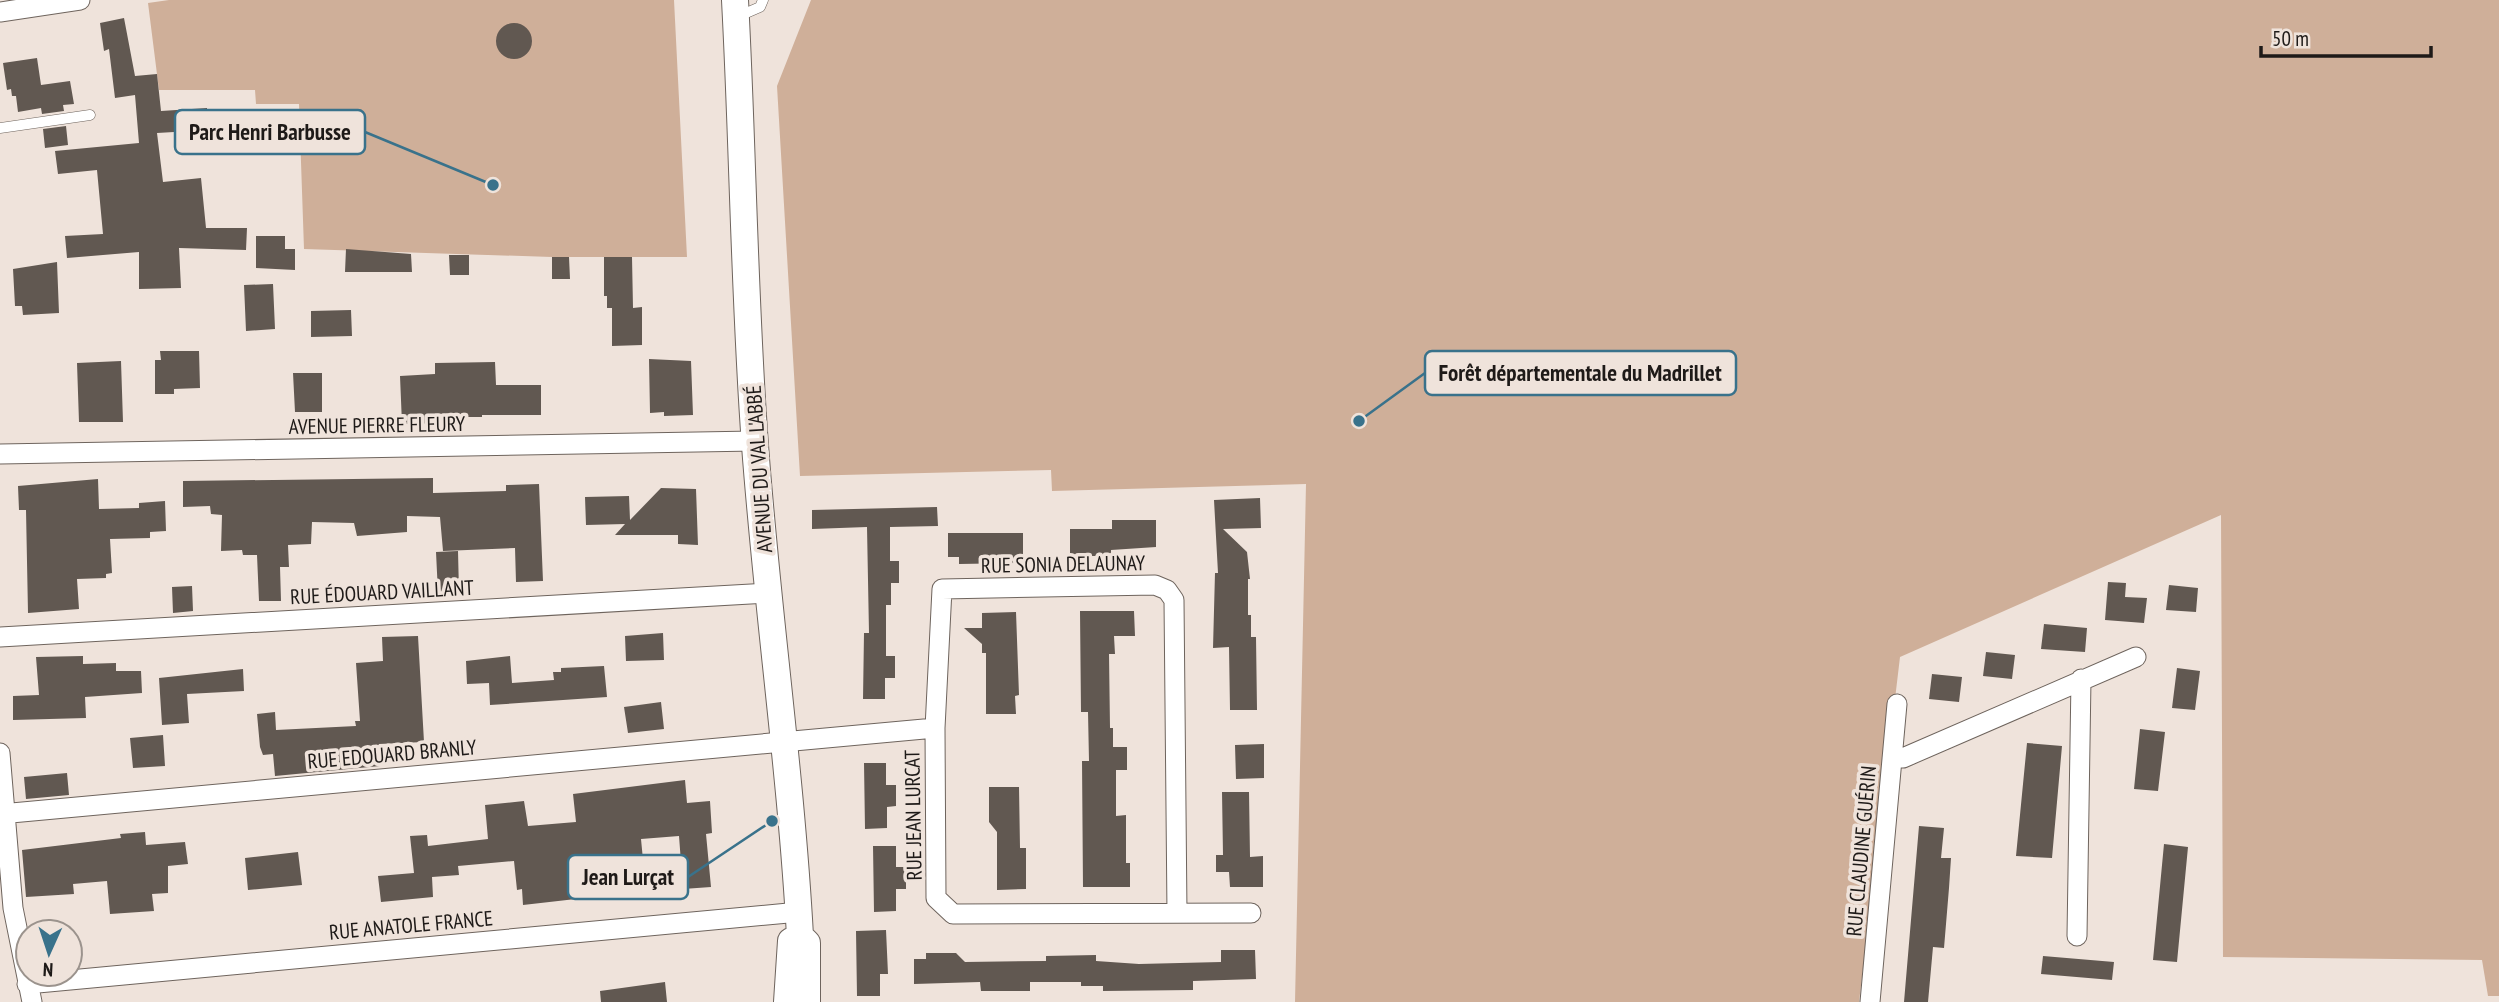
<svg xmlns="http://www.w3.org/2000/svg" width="2499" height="1002" font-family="'PT Sans Narrow',sans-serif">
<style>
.green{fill:#cfaf99}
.building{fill:#615851}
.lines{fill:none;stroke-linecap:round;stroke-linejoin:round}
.lane-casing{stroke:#6e645d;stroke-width:11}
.street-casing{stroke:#6e645d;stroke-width:21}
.secondary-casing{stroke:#6e645d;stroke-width:28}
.lane{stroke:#fff;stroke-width:10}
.street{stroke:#fff;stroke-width:19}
.secondary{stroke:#fff;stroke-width:26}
.labels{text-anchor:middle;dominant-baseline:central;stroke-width:7;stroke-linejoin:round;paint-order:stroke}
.street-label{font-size:21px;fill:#1e1a18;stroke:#efe3db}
.leader{fill:none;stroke:#39728b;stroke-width:2.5}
.callout-dot{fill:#39728b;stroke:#efe3db;stroke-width:2.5}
.callout{fill:#efe3db;stroke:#39728b;stroke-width:2.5}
.callout-label{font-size:23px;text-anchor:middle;font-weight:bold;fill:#1e1a18}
</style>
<rect width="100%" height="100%" fill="#efe3db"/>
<path class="green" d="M169,0H674L687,257H552L304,249L299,104H256L255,90H159L148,3Z
M811,0H2499V996H2488L2482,960L2223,957L2221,515L1900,657L1859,1002H1295L1306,484L1052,491L1051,470L800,476L777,86Z"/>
<path class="building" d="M124,18L135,76L157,74L161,111L207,108L208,130L157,133L163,182L201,178L206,228H247L246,250L179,248L181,288L139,289V252L67,258L65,236L103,234L97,170L58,174L55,151L139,143L135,95L115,98L109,49L104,51L100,23Z
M496 41a18 18 0 1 1 36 0a18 18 0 1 1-36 0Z
M37,58L41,85L70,81L74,104L63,105L64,111L42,114L41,108L18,112L16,96H12L11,89L7,90L3,63Z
M66,126L68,145L45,148L43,129Z
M256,236H285V249H295V270L256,268Z
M346,249L411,254L412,272H345Z
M449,255H469V275H450Z
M552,257H569L570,279H552Z
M604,257H632L633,308L642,307V345L612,346V308H607V296H604Z
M57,262L59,313L23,315L22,306H15L13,269Z
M273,284L275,329L246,331L244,285Z
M351,310L352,336L311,337V311Z
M160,351H199L200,388L174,389V394H155V360H161Z
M649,359L691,361L693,415L664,416V412L650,413Z
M121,361L123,422H79L77,363Z
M495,362L496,385H541V415H482V417H449V423L402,424L400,376L435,374V363Z
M293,373H322V412H295Z
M433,478V493L506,491V485L539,484L543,581L516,582L515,548L443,551L440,517L407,516V532L357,536L354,523L312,522L311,544L288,545L289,567H280L281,601H259L257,555H243L242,550L221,551L222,515L211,514L210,506L183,507V481Z
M98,479L99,509L139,508V503L165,501L166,531L150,532V538L110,539L112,573L106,574V578L77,579L79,609L28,613L26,510H19L18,486Z
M661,488L696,489L698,545L678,544V535H615L625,524L586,525L585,497L629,496L630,520Z
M1260,498L1261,528L1223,529L1247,552L1250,579H1248V615H1251V637H1256L1257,710H1230L1229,647L1213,648L1215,573H1218L1214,500Z
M937,507L938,526L890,527V561H899V583H891V605H886V656H895V678H885V699H863L864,633H869L867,527L812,529V510Z
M1112,520H1156V547L1111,550V556H1070V529H1112Z
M948,533H1023V563L959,564V557H948Z
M458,551L459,592L438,593L436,552Z
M2108,582L2126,583L2125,597L2147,598L2144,623L2105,620Z
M2169,585L2198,588L2196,612L2166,610Z
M192,586L193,611L173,613L172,587Z
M1080,611H1134L1135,636H1114L1115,654H1109L1110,728H1113V747H1127V770H1116V816L1126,815V863H1130V887H1083L1082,761H1089L1088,712H1081Z
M1016,612L1019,695L1015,696L1016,714H986V653H982V644L964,628H982V613Z
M2044,624L2087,628L2085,652L2041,649Z
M663,633L664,660L626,661L625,636Z
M418,636L424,742L379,744L380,766L275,776L273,754L263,755L260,747L257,714L275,712L276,730L356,726L355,721H360L356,663L383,661L382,637Z
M1986,652L2015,655L2012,679L1983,676Z
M83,656V664L116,663V671H141L142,693L85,697L86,718L13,720V696L39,695L36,657Z
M510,656L512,683L554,680L553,672H561V668L604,666L607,697L490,705L489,683L467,684L466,661Z
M2177,668L2200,671L2195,710L2172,708Z
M243,669L244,691L187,694L189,723L162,725L159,678Z
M1932,674L1962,677L1959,702L1929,699Z
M661,702L664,729L628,733L624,707Z
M2140,729L2165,732L2158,791L2134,789Z
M163,735L165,766L133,768L130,738Z
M2027,743L2062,746L2052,858L2016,856Z
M1264,744V778L1236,779L1235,745Z
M864,763H886V785H896V806L887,807V828L865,829Z
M67,773L69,795L26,799L24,777Z
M685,780L687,803L710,801L712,833L706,834L711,887L683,889L679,836L641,839L646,891L523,905L522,889L517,890L514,861L458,866L459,875L432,877L433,897L381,902L378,876L414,873L410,836L427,835L428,846L488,839L485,805L524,801L528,826L576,822L573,794Z
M989,787H1019L1020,848H1026V889L997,890V832L989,822Z
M1222,792H1249L1250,857L1263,856V887H1230L1229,872H1216V855H1223Z
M1919,826L1944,828L1941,858H1951L1949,888L1944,948L1933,947L1928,1002H1904Z
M145,832L146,845L185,842L188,864L168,866V893L152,894L154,911L110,914L107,881L73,884L74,894L26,897L22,850L121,838L120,834Z
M2164,844L2188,847L2177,962L2153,960Z
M873,846H896V867H906V889H896V911L874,912Z
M298,852L302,885L248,890L245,858Z
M886,930L888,974H880V996H857L856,931Z
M1221,950H1255L1256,979L1193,981V990L1103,991V986H1081V982H1030V991H981L980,982L914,984V959H926V953H956L965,962L1046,961V956L1096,955V961L1139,964L1221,962Z
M2043,956L2114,962L2112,980L2041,974Z
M665,982L667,1002H601L600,991Z"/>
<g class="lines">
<defs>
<path id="lane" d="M737,17L760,7L763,0
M0,128L90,115"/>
<path id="street" d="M0,12L80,0
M0,454L755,441
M0,637L767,593
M935,728L942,589L1155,585L1167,590L1174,600L1177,913
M0,753L13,908L32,1002
M1892,758H1903L2136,657
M0,814L935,728L936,898L953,914L1251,913
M2077,936L2081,679
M27,984L799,912
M1870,1002L1897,704"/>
<path id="secondary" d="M735,0C743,148 744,297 755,445C767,609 791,772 800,936L807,943V1002
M787,1002L791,941L800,936"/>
</defs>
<use href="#lane" class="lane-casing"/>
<use href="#street" class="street-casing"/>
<use href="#secondary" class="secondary-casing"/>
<use href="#lane" class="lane"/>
<use href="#street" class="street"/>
<use href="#secondary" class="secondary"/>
</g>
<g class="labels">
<g class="street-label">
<text transform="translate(377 425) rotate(-1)">AVENUE PIERRE FLEURY</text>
<text transform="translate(759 469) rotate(-94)">AVENUE DU VAL L'ABBÉ</text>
<text transform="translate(1063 564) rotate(-1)">RUE SONIA DELAUNAY</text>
<text transform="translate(382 592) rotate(-3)">RUE ÉDOUARD VAILLANT</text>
<text transform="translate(392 754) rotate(-5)">RUE EDOUARD BRANLY</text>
<text transform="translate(913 815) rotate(-91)">RUE JEAN LURCAT</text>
<text transform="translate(1861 851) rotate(-85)">RUE CLAUDINE GUÉRIN</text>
<text transform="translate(411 925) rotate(-5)">RUE ANATOLE FRANCE</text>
</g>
</g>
<path class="leader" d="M493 185L365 132M1359 421L1425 373M772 821L688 877"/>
<g class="callout-dot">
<circle cx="493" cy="185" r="7"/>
<circle cx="1359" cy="421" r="7"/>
<circle cx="772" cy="821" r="7"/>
</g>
<g class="callout">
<rect x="175" y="110" width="190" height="44" rx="7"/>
<rect x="1425" y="351" width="311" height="44" rx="7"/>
<rect x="568" y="855" width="120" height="44" rx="7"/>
</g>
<g class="callout-label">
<text x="270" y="140">Parc Henri Barbusse</text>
<text x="1580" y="381">Forêt départementale du Madrillet</text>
<text x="628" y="885">Jean Lurçat</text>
</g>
<g transform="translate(49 953) rotate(183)"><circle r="33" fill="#efe3db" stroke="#9b938d" stroke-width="2"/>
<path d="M0-5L12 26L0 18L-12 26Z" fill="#39728b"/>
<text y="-10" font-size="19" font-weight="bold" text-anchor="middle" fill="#1e1a18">N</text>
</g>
<path d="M2261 46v10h170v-10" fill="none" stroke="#1e1a18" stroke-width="3.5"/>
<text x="2272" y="46" font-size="21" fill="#1e1a18" stroke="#efe3db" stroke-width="5" paint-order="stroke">50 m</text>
</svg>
